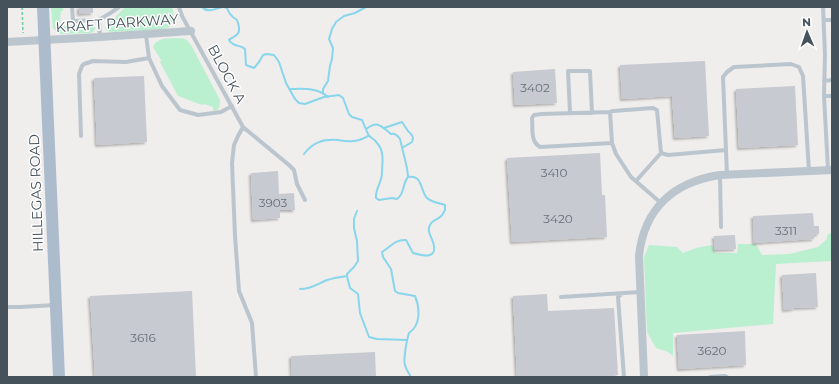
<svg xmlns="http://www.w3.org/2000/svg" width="839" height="384" font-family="Montserrat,sans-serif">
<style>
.green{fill:#baefcf}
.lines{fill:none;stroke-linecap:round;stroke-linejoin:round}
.stream{stroke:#87d6ec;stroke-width:2}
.building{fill:#c7cad0;filter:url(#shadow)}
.path{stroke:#72cda1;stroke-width:1.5;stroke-dasharray:3 2;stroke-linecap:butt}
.service{stroke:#bbc5cd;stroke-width:4}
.minor{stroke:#bbc5cd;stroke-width:8}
.primary{stroke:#acbccd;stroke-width:12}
.labels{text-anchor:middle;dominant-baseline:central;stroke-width:3;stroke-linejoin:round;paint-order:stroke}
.number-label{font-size:12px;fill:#666f78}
.street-label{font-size:14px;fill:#45515b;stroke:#fff}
</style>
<defs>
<filter id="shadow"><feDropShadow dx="-2" dy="2" stdDeviation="1" flood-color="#0004"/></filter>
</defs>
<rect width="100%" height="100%" fill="#f0eded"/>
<path class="green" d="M51,7H63V11H61L60,19L61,26L92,24L95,26C95,30 94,32 90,33L59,34L53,28Z
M125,7H172C175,18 177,26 163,29L110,32L106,30L105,28Z
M182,38L187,40L191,45L220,100C220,104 220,109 215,111L213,110V107L204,104L202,105L178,96L160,62L161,61V60L153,47C158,36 171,39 182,38Z
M832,233V261L776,264L773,324L673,333V356L668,352L656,348L647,332L644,257L649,245L677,247L683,253L696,248L712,245L715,253H737L738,244H756L762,255L789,254L818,247L826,240L828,234Z"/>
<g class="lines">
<path class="stream" d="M202,7C208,14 216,8 223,7
M224,7L227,8C229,14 232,17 237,20C239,25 241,33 235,36C233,38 231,38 229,40C234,48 240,44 245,49L246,65L254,68L259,62L263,55L267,54L274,55L279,62L286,83L295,99L299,103L305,104L324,97L339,95L343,98L349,114L352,117L362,120C364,124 366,130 368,134C370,138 375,139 377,143C385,152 382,162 382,173C382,182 375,189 376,198L379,200L392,198L397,199C405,194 402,184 408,177C423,174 420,191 427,198C431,202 439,203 445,205V210C444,212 442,216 440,217C437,220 432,220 430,225C426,232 433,238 434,246C436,260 421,255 413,253L406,240C396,239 390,247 382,252L383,257L391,269L395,291L398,293L415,296C420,308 421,325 409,333C407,339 403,359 405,365C406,370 409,373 411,377
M290,89C303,89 317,87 328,97
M323,93V89L328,81L330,66L332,59L333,48L329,39L332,29L336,22L344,16L355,13L366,7
M384,128L402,122C404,125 406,128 408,131C411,134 412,134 413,138L412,142L402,148
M366,129C378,120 381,126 391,134C395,133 398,136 400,139L407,168L408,176
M304,154C313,142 323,139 338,140C343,141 348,142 353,141C359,141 364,138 368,136
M357,211L354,219V228L357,241L358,261L354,267L347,274V276L350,288L358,294L360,313L369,337L377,339L407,340
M300,289C312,289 317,284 327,280C334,278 340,277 347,276"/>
</g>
<path class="building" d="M79,7H93V13L79,14Z
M705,61L709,136L675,138L672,96L622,99L620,65Z
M555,69L557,103L515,105L513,72Z
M144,76L147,142L97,145L94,78Z
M795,86L798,145L739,148L736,89Z
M600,153L602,195H605L607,237L512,242L507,158Z
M278,171L279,194L294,193L295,210H280V218L253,220L251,173Z
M813,213L814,226H819V234L814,235V239L754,243L753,216Z
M735,235L736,249L715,250L714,236Z
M816,273L818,307L794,308V309L784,310L782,275Z
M192,291L196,377H95L90,296Z
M547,294L548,311L614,308L618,375L579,377H517L513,296Z
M745,331L746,365L679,369L677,335Z
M375,352L376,377H292L291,356Z"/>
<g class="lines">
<path class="path" d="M22,7L23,33"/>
<path class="service" d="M72,7L73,21L99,20L100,37
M179,7L182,16L243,127L289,165L294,170L297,184L305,200
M823,7L825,55L824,96
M99,20L112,12L119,7
M824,20H832
M146,35L149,58L162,86L180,110L198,115L221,112L232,106
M824,81L832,80
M610,112L542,114L534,115L532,118C533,129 530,141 540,147L612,143
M570,113L568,71H590L592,113
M243,127L238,136L234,145L232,163L235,236L239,291L252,323L256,377
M81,136L79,74L82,66L84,64L93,61L126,62L149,58
M828,170L824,96H832
M720,175L721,227
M727,175L723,77L727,72L734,67L791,64L799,67L803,76L809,171
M636,181L661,153
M661,203L631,177L616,154L612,143L610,112L613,111L653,108L657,110L661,153L668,155L726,150
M623,293L618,297L624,377
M561,297L640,292
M7,307H20L55,305
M710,377L725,376L727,377"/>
<path class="minor" d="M7,42L100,37L191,31
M644,377L639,256C644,209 673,182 720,175L832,170"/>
<path class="primary" d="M43,7L59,377"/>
</g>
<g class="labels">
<g class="number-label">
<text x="535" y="87">3402</text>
<text x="554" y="172">3410</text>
<text x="273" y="202">3903</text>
<text x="558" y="218">3420</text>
<text x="786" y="230">3311</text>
<text x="143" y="337">3616</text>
<text x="712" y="350">3620</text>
</g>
<g class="street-label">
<text transform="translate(117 23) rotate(-4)">KRAFT PARKWAY</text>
<text transform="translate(227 74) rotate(62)">BLOCK A</text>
<text transform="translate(36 193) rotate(-92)">HILLEGAS ROAD</text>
</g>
</g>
<rect width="839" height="384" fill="none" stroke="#45515b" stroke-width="16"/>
<g transform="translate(807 32) rotate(358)" stroke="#ffffff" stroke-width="3" paint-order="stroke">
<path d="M0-3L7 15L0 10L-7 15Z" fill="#45515b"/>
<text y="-6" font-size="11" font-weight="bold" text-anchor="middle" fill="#45515b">N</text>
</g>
</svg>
